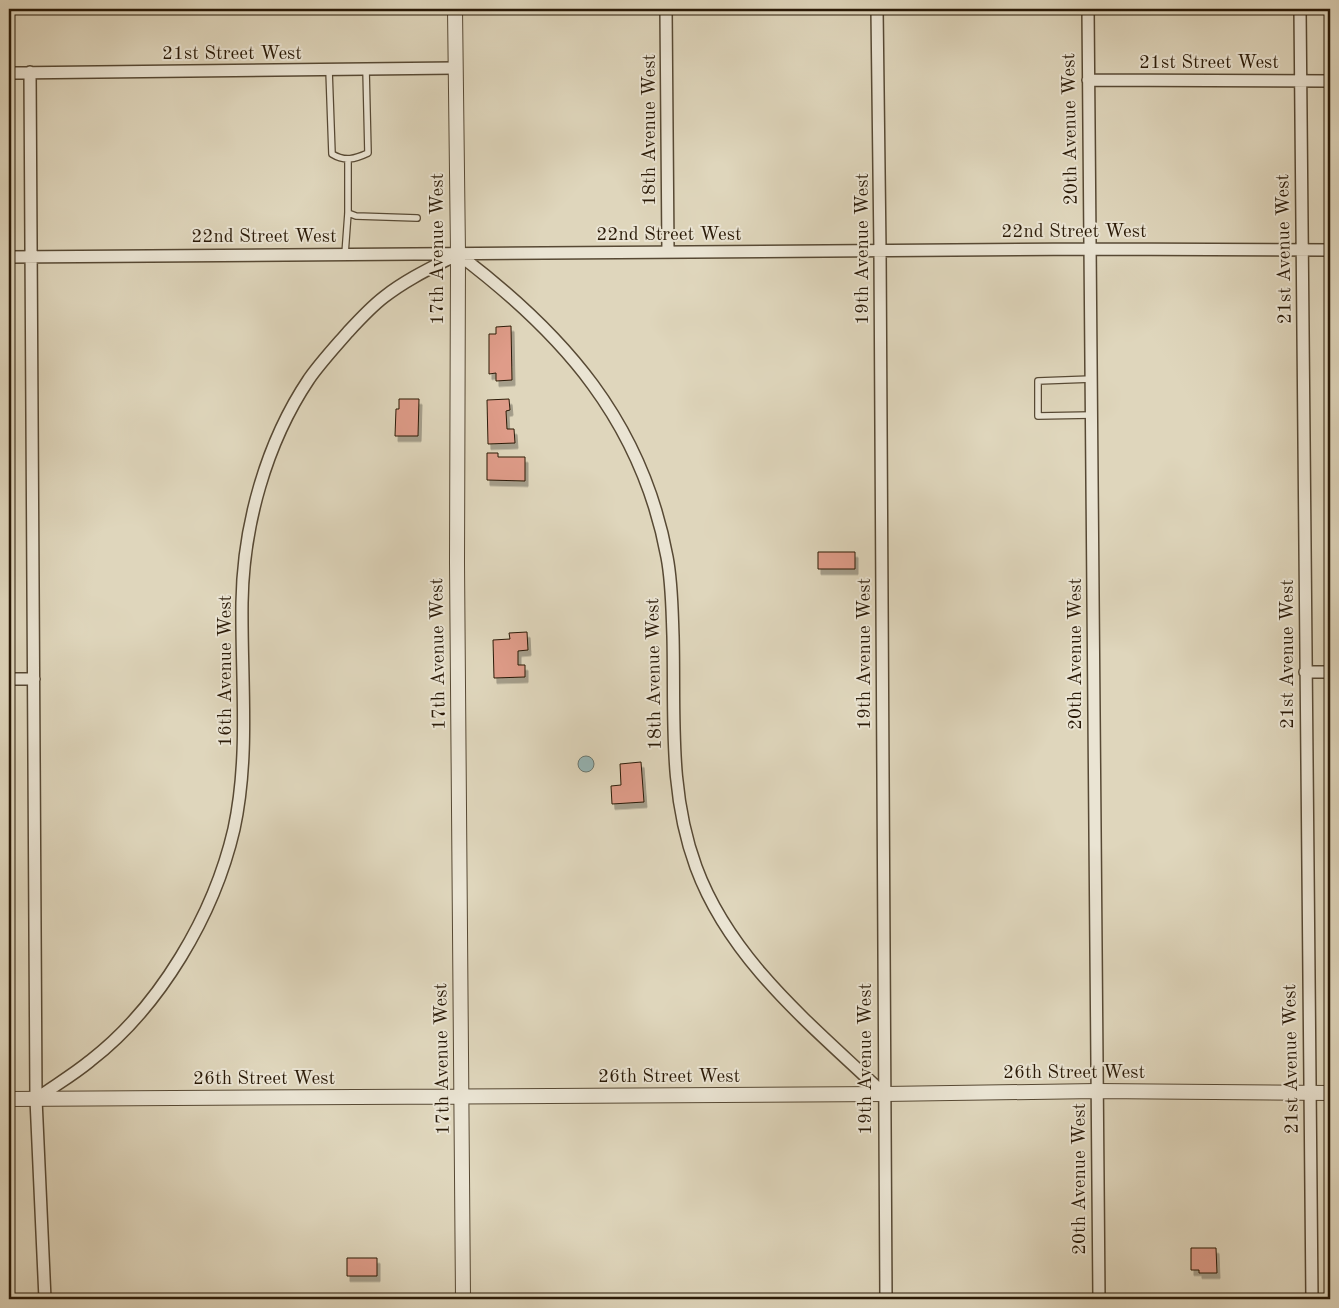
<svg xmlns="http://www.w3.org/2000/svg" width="1339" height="1308" font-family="'Old Standard TT',serif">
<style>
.water{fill:#96b7b8;stroke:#6b7871}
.building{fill:#df9c89;stroke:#2a1a07;filter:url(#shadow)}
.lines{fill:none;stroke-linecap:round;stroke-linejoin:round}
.service-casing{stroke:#574934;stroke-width:8}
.minor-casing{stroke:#574934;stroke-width:14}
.tertiary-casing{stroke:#574934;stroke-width:16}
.service{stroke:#eae4d3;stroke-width:5.5}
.minor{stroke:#eae4d3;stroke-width:11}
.tertiary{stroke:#eae4d3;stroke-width:14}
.labels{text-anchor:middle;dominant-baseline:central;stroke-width:4;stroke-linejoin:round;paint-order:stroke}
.street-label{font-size:19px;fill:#2a1a07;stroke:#eae4d3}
</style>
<defs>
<filter id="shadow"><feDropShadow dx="3" dy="5.5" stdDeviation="0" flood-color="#0004"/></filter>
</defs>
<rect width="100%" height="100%" fill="#dfd6bc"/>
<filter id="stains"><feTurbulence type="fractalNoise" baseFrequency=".004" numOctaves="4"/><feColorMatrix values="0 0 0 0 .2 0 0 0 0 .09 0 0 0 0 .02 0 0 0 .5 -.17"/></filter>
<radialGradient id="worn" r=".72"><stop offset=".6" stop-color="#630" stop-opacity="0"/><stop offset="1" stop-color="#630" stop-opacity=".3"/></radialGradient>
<path class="water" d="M578 764a8 8 0 1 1 16 0a8 8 0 1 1-16 0Z"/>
<path class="building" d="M511,326L512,380L496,381V373L489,374V334H496V327Z
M399,399H419L418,436H395L396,409H399Z
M509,399L510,410L506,411L507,429H514L515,443L488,444L487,400Z
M487,453H498V457H525V481L487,480Z
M818,552H855V569H818Z
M527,632L528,650L518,651V665H525V677L494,678L493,640L510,639L509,633Z
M641,762L644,802L612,804L611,786L621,785L620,764Z
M1191,1248H1216L1217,1273H1199V1270H1191Z
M347,1258H377V1276H347Z"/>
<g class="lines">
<defs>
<path id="service" d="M329,70L332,154C345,162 355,159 368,153L366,69
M348,213L356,216L417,218
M345,254L348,213V160
M1092,415L1038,416V381L1092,379"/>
<path id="minor" d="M666,9L668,252
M877,9L880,251L886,1299
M1088,9L1099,1299
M1300,9L1312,1299
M30,72L36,1099L45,1299
M9,73L455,68
M1088,80L1330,81
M9,257L1091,249L1330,250
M1305,672H1330
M9,679H34
M36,1099C54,1086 73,1075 90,1061C160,1007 214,915 234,829C250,755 241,678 242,603C243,526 266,443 309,379C321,362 335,347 348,332C359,320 371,307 384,297C407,279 433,267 458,254C564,334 642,422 667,557C672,583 672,610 673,636C675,715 668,791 696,867C731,962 813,1026 884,1094"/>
<path id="tertiary" d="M455,9L458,254L457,563L463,1299
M9,1099L884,1094L1097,1091L1330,1093"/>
</defs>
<use href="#service" class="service-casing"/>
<use href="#minor" class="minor-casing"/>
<use href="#tertiary" class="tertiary-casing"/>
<use href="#service" class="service"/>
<use href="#minor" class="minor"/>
<use href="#tertiary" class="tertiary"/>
</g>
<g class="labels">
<g class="street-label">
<text x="232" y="54">21st Street West</text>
<text x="1209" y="63">21st Street West</text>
<text transform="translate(1071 129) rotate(-91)">20th Avenue West</text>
<text transform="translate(650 130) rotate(-90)">18th Avenue West</text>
<text x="1074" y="232">22nd Street West</text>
<text x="669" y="235">22nd Street West</text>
<text x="264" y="237">22nd Street West</text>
<text transform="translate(438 249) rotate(-90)">17th Avenue West</text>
<text transform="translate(863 249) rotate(-90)">19th Avenue West</text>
<text transform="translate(1285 249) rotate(-91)">21st Avenue West</text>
<text transform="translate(439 654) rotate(-91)">17th Avenue West</text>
<text transform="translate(865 654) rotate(-90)">19th Avenue West</text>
<text transform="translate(1076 654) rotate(-90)">20th Avenue West</text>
<text transform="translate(1288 654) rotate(-90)">21st Avenue West</text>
<text transform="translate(226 671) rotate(-90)">16th Avenue West</text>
<text transform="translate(655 674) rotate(-91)">18th Avenue West</text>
<text transform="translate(443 1059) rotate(-91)">17th Avenue West</text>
<text transform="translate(866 1059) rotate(-90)">19th Avenue West</text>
<text transform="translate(1292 1059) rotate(-91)">21st Avenue West</text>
<text x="1074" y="1073">26th Street West</text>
<text x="669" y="1077">26th Street West</text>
<text x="264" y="1079">26th Street West</text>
<text transform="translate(1080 1179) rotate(-90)">20th Avenue West</text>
</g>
</g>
<rect width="1339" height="1308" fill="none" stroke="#dfd6bc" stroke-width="30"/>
<rect x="10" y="10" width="1319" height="1288" fill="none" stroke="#2a1a07" stroke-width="2.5"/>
<rect x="15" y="15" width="1309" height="1278" fill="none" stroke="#2a1a07"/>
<rect width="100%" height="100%" filter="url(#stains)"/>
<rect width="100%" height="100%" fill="url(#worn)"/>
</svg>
